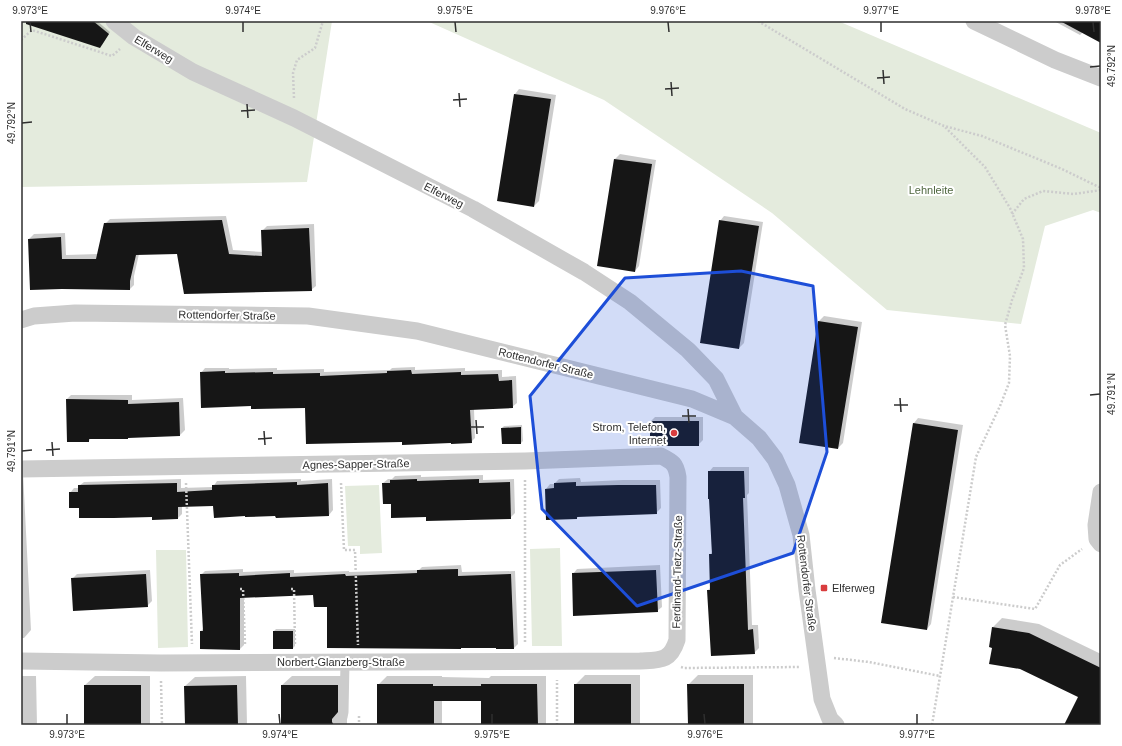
<svg xmlns="http://www.w3.org/2000/svg" width="1122" height="746" font-family="Helvetica,sans-serif">
<style>
.green{fill:#e4ebdd}
.shadow{fill:#0003}
.building{fill:#161616}
.lines{fill:none;stroke-linecap:round;stroke-linejoin:round}
.path{stroke:#ccc;stroke-width:2.5;stroke-dasharray:2 2;stroke-linecap:butt}
.service{stroke:#ccc;stroke-width:9}
.minor{stroke:#ccc;stroke-width:17}
.marked{fill:#1d4ed8;fill-opacity:0.2;stroke:#1d4ed8;stroke-width:3;stroke-linejoin:round}
.ticks{fill:none;stroke:#2f2f2f;stroke-width:1.5}
.poi-dot{fill:#d93d3e;stroke:#fff;stroke-width:1.5}
.labels{text-anchor:middle;dominant-baseline:central;stroke-width:4;stroke-linejoin:round;paint-order:stroke}
.street-label{font-size:11px;fill:#2f2f2f;stroke:#fff}
.park-label{font-size:11px;fill:#4f673f;stroke:#fff}
.poi-label{font-size:11px;fill:#2f2f2f;stroke:#fff;text-anchor:end}
.neatline{fill:none;stroke:#2f2f2f;stroke-width:1.5}
.ticks-label{font-size:10px;text-anchor:middle;fill:#2f2f2f}
</style>
<rect width="100%" height="100%" fill="#fff"/>
<path class="green" d="M21,21H332L307,182L21,187Z
M427,21H838L1101,133V213L1093,210L1045,226L1021,324L887,310L772,213L604,100Z
M379,485L382,553L360,554V546H348L345,486Z
M560,548L562,646H532L530,549Z
M156,550H186L188,647L158,648Z"/>
<path class="shadow" d="M47,21H97L110,32L102,45Z
M1054,21H1101V42L1083,32L1080,35Z
M519,89L556,95L539,201L534,206L498,200L515,94Z
M620,154L656,160L639,266L635,271L598,265L615,159Z
M226,216L233,250L263,252L262,231L267,226L314,224L316,286L311,290L178,253L139,254L134,276V285L130,289H31L29,239L34,234L65,233L66,255L98,254L105,224L110,219Z
M724,216L763,222L744,343L739,348L720,221Z
M824,316L862,322L843,443L838,448L800,442L819,321Z
M415,367V370L465,368V371L502,370V377L516,376L517,403L512,407L474,409L475,438L471,442L403,441L306,407L252,405L201,373L205,368H229V369L277,368V370L324,369V372L390,370L392,368Z
M71,395H132V400L183,398L185,430L180,435L91,438L89,441L67,399Z
M655,417H703V440L698,445L651,421Z
M918,418L963,425L931,624L927,629L883,622L914,423Z
M522,425L523,441L521,443L502,428L504,426Z
M713,467H749V493L747,495L752,625H758L759,648L754,653L708,590L711,587L710,555L712,552L709,472Z
M21,473H23L31,630L24,638H21Z
M421,475V477L483,475V480L514,479L515,513L510,518L427,516L392,502L383,483L388,479H392L395,476Z
M580,478L581,482L623,480H660L661,508L656,513L579,516L577,518L546,489L550,484H554L559,479Z
M181,479V488L213,487L217,481L301,479V481L332,479L333,510L329,515H246L214,505H182V514L178,518L80,507L70,493L74,488H79V486L84,482Z
M461,565L462,572L515,571L518,644L514,648L314,594L244,597V645L240,649L201,631L204,628L201,575L205,571L243,569V572L294,570V573L349,571V572L419,570L422,567Z
M660,565L662,607L657,611L573,574L577,569Z
M150,570L152,601L147,606L72,579L77,574Z
M1002,618L1039,624L1101,654V725H1065L1079,697L993,647V627Z
M276,629H295V646L293,648L274,631Z
M585,675H640V725H575V685Z
M698,675H753V725H689L688,685Z
M21,676H36L37,725H21Z
M95,676H150V725H85V685Z
M246,676L247,725H186L185,686L195,677Z
M292,676H347V725H282V685Z
M387,676H442V677L489,678L491,676H546V725H482V700H442V725H378V685Z"/>
<path class="building" d="M26,21H93L109,34L100,48L26,24Z
M1060,21H1101V43Z
M514,94L551,99L534,207L497,201Z
M614,159L652,164L635,272L597,266Z
M222,220L229,254L262,256L261,230L309,228L312,291L184,294L177,254L136,255L130,281V290L62,289L30,290L28,239L61,237L62,259H96L104,223Z
M719,220L759,226L739,349L700,343Z
M818,321L858,327L838,449L799,443Z
M411,370L412,374L461,372V375L498,374L499,381L512,380L513,408L470,410L472,443L451,444V443L402,445V442L306,444L305,408L251,409V406L201,408L200,372L225,371V373L273,372V374L320,373V376L387,373V371Z
M66,399L128,400V404L179,402L180,436L128,438V439H89V442H67Z
M650,421H699V446H650Z
M913,423L958,430L927,630L881,623Z
M521,427V444H502L501,428Z
M708,471H744L745,498H743L748,630L753,629L755,654L711,656L707,590H710L709,554H712L709,499H708Z
M417,479V481L479,479V483L510,482L511,519L426,521V517L391,518V504H383L382,483H390V480Z
M297,482V485L328,483L329,516L276,518L275,516L245,517V516L214,518L213,506L178,507V519L152,520V517L114,518H79V508H69V492H78V485L177,483V492L212,490V485Z
M576,482V486L618,485H656L657,514L577,517V519L546,520L545,489L554,488V483Z
M458,569V576L511,574L514,649H496V648H461V649L327,648V607H314L313,595L240,598V650L200,649V631H203L200,574L239,573V576L290,573V577L345,574L346,576L417,573V570Z
M656,570L658,612L573,616L572,573Z
M146,574L148,607L73,611L71,578Z
M992,627L1029,633L1101,668V725H1064L1078,697L1020,669L989,664L992,648L989,647Z
M273,631H293V649H273Z
M377,684H433V686H481V684H537L538,725H481V701H434V725H377Z
M574,684H631V725H574Z
M687,684H744V725H688Z
M84,685H141V725H84Z
M237,685L238,725H185L184,686Z
M281,685H338V712L332,719V722L334,725H281Z"/>
<g class="lines">
<path class="path" d="M758,21L905,109L944,126L982,136L1062,169L1101,188
M21,40L32,30L112,56L120,49
M294,98L293,73L297,60L315,48L323,21
M1012,214L1024,199L1043,191L1074,194L1101,190
M525,480V643
M186,483L192,644
M341,483L344,550H355L358,645
M240,589H243L245,644
M291,589H294L295,644
M953,597L1035,609L1060,565L1082,549
M834,658L869,662L940,676
M681,667L684,668L800,667
M161,681L162,725
M359,716V725
M557,725V680
M932,725L976,457L1000,406L1009,383L1010,356L1005,325L1012,300L1024,268L1023,239L1010,208L985,167L944,126"/>
<path class="service" d="M338,721L343,717L344,712L345,662"/>
<path class="minor" d="M114,21L134,37L193,72L294,118L473,209L584,272L630,302L688,350L716,379L735,417
M974,21L1055,60L1101,78
M21,320L34,316L75,313L308,316L417,331L692,399L735,417L759,438L775,459L787,485L801,535L807,590L822,699L830,719L836,725
M21,469L525,461L661,456C673,462 676,464 678,477L677,640C670,662 660,660 640,661L161,663L21,661
M1101,492L1096,525L1097,539L1101,544"/>
</g>
<path class="marked" d="M741,271L813,286L827,452L793,553L637,606L542,509L530,396L625,278Z"/>
<path class="ticks" d="M30,22L31,32M243,22V32M455,22L456,32M668,22L669,32M881,22V32M1093,22L1094,32M1090,67L1100,66M883,70L884,84M877,78L890,77M671,82L672,96M665,89L679,88M459,93L460,107M453,100L467,99M247,104L248,118M241,111L255,110M22,123L32,122M1090,395L1100,394M900,398L901,412M894,405H908M688,409L689,423M682,416H696M476,420L477,434M470,427H484M264,431L265,445M258,439L272,438M52,442L53,456M46,450L60,449M22,451L32,450M67,714V724M279,714L280,724M492,714V724M704,714L705,724M917,714V724"/>
<g class="poi-dot">
<circle cx="674" cy="433" r="4"/>
<rect x="820" y="584" width="8" height="8" rx="2"/>
</g>
<g class="labels">
<g class="street-label">
<text transform="translate(154 49) rotate(31)">Elferweg</text>
<text transform="translate(444 195) rotate(27)">Elferweg</text>
<text transform="translate(227 315) rotate(1)">Rottendorfer Straße</text>
<text transform="translate(546 363) rotate(14)">Rottendorfer Straße</text>
<text transform="translate(356 464) rotate(-1)">Agnes-Sapper-Straße</text>
<text transform="translate(677 572) rotate(-89)">Ferdinand-Tietz-Straße</text>
<text transform="translate(807 583) rotate(83)">Rottendorfer Straße</text>
<text x="341" y="662">Norbert-Glanzberg-Straße</text>
</g>
<g class="park-label">
<text x="931" y="190">Lehnleite</text>
</g>
<g class="poi-label">
<text x="666" y="427">Strom, Telefon,<tspan x="666" dy="13">Internet</tspan></text>
<text x="832" y="588" text-anchor="start">Elferweg</text>
</g>
</g>
<rect width="1122" height="746" fill="none" stroke="#ffffff" stroke-width="44"/>
<rect x="22" y="22" width="1078" height="702" class="neatline"/>
<g class="ticks-label">
<text x="30" y="14">9.973°E</text>
<text x="243" y="14">9.974°E</text>
<text x="455" y="14">9.975°E</text>
<text x="668" y="14">9.976°E</text>
<text x="881" y="14">9.977°E</text>
<text x="1093" y="14">9.978°E</text>
<text transform="translate(1111 66) rotate(-90)" y="4">49.792°N</text>
<text transform="translate(11 123) rotate(-90)" y="4">49.792°N</text>
<text transform="translate(1111 394) rotate(-90)" y="4">49.791°N</text>
<text transform="translate(11 451) rotate(-90)" y="4">49.791°N</text>
<text x="67" y="738">9.973°E</text>
<text x="280" y="738">9.974°E</text>
<text x="492" y="738">9.975°E</text>
<text x="705" y="738">9.976°E</text>
<text x="917" y="738">9.977°E</text>
</g>
</svg>
